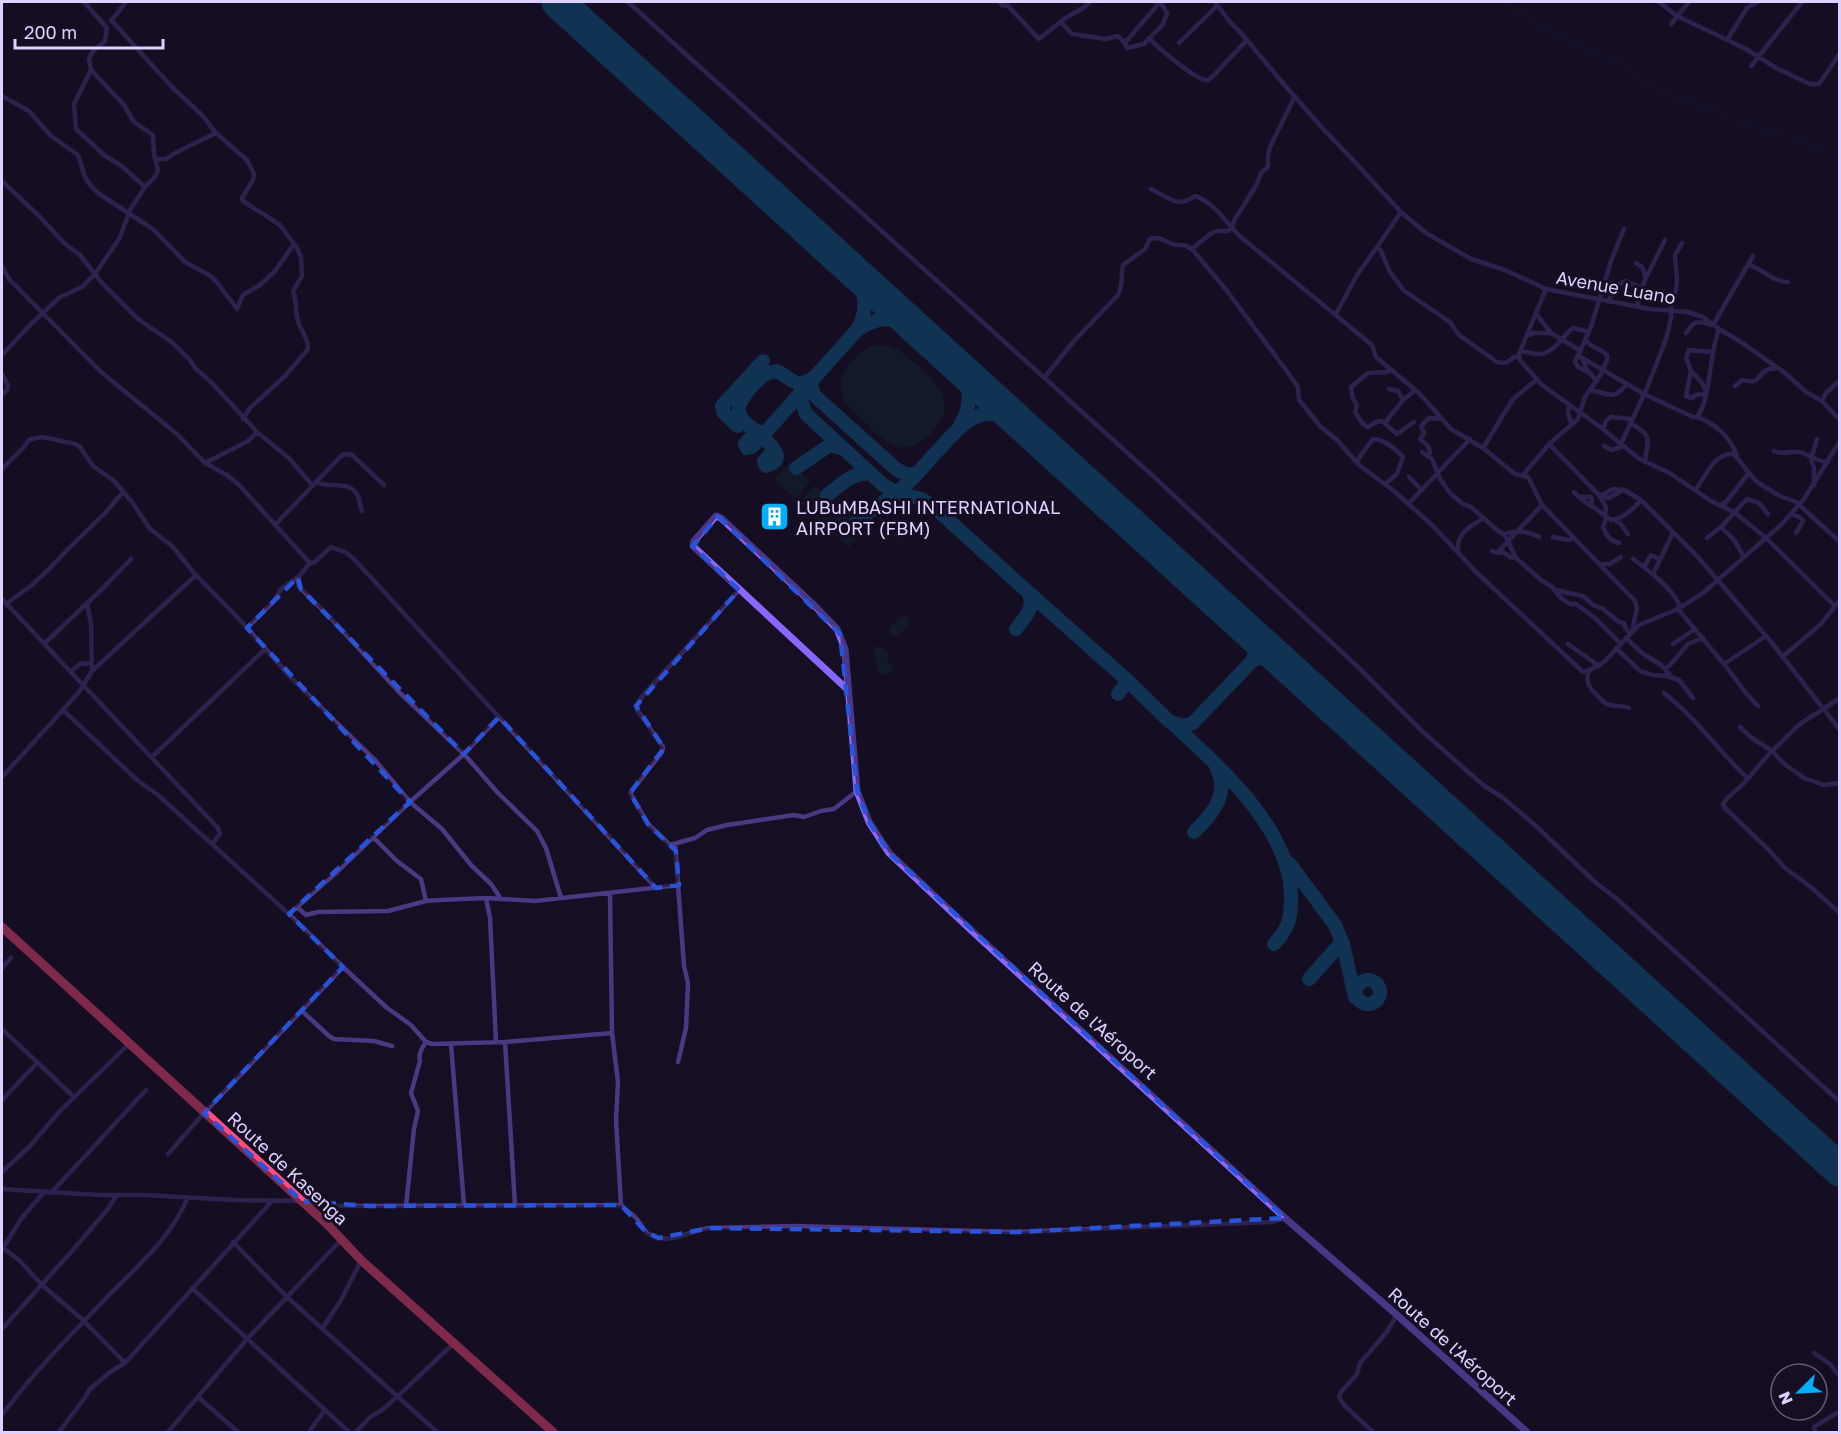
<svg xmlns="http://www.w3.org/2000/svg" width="1841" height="1434" font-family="'Golos Text',sans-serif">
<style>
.green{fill:#11282d}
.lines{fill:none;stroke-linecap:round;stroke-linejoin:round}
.stream{stroke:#091241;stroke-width:1.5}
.taxiway{stroke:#0b5e8f;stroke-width:14}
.runway{stroke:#0b5e8f;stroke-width:33}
.street{stroke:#4a3883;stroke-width:4.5}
.secondary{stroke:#8967ff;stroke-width:7}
.highway{stroke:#ff4b7d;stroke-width:9}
.marked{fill:none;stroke:#2754da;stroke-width:4.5;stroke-dasharray:12 8;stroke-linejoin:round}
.labels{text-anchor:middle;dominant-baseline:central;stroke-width:6;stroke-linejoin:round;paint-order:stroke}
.street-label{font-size:18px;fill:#dfd0ff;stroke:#160e23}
.poi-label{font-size:18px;fill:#dfd0ff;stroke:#160e23;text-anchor:start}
</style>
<rect width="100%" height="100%" fill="#160e23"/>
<path class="green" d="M876,345L890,346L897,349C916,365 958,392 941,420C932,436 912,454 892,445C883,441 875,431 868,425C847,406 829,391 850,364C858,355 864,348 876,345Z
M790,463L810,482L795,499L775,480Z
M814,486L864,530L849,547L800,502Z
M905,616L909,620L908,626L897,636H892L889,631C891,625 898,617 905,616Z
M879,646L889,655L887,661L894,668L888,675L879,673L874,651L875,647Z"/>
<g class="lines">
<path class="stream" d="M1506,2L1534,22L1571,43L1624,64L1645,82L1680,100L1709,107L1741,124L1779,133L1840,157"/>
<path class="taxiway" d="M856,273C865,292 869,311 857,330
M920,331C898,317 880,314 857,330L805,388L801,400L806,414L882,484L896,493L922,499L934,507L1028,592L1128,681L1170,722L1183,726L1193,723L1252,661L1265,656L1279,659
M813,378L811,387L815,396L896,469L907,475L919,472
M961,424C972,406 970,389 962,370
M738,426L724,413L722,406L763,361
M766,431L759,433C732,415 734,407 753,385C761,377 766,372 777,371C792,378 794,389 812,379
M753,435L745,444L747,448L752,447L765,433
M772,453L764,461L766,466C786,459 774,449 765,439V433L804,389
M796,468L827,447L831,445L841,448
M827,495C840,486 854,470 871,474
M857,520C875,508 894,496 910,481C922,469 933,455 945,443C970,415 985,404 1021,424
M1016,629C1025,617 1036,607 1028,592
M1251,634C1256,643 1257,651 1252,661
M1118,694L1128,681
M1171,722C1217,765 1290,827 1291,895C1291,918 1290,927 1274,944
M1194,832C1211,816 1230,794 1217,769
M1289,863L1335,925L1343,944L1355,997
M1309,979L1342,942
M1356 992a12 12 0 1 1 24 0a12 12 0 1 1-24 0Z"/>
<path class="runway" d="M558,2L1840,1170"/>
<path class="street" d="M628,2L1152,475L1359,668L1423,732L1483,785L1502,797L1536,826L1596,883L1617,899L1681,957L1840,1102
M999,2L1002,5L1008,6L1039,39L1064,19L1083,8L1090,2
M1215,2L1229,21L1241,33L1281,81L1326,132L1351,158L1401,212L1426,233L1471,259L1505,270L1546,289L1650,309L1687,312L1703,317L1719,329L1741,342L1785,373L1806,392L1822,401L1840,420
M1659,2L1677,16L1746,49L1776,68L1810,84H1819L1840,53
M111,20L173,88L202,115L216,133L247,160L254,174L253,180L242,198L243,201L280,225L297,248L301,257L302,276L293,291C297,301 295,311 298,321C301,331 309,339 308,349L285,376L250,408L243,419
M111,21L126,2
M1061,22L1072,34L1106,39L1118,36L1125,43L1160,2
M1671,24L1689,2
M1149,38C1157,47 1198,82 1208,80C1210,79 1214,75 1215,74L1247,40
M1727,40L1747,8L1757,2
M1125,43L1127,48L1144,44L1163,24L1167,13L1160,2
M1179,43L1217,6
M1751,66L1802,2
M91,70L74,104L76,129L104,155L123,167L145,187
M2,96L29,111L51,136L78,155L85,177L90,185L98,193L154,230L185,262L209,275L216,281L237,309L243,295L260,285L275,271L294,244
M155,159H166L175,153L216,133
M2,181L39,216L64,243L79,254L102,283L138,319L173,343L190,360L195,368L212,383L257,432L289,458L312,485
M1151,189C1168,197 1177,209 1195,196C1216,203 1226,224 1242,238L1372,345L1376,357L1419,393L1451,429L1483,448L1515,474L1528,477L1542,505L1635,601L1637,608L1632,631
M1401,212L1377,247L1381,251L1389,270L1403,290L1450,322L1459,335L1497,362C1505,364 1509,362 1514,357H1519
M1192,249L1227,291L1286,370L1298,387L1299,400L1321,427L1337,440L1359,465L1394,491L1433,526L1476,572L1583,672L1590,670L1605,661L1639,625L1678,609L1703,593L1781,525L1804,499L1840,441
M1636,263L1642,267L1646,278
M1748,265C1764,269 1770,281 1788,282
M2,266L9,279L101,372L177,434L205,463L227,475L239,485L308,561L313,563L315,562L331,547L345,552L353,558L656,888
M1546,289L1519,354L1520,360L1542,385L1603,429L1638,458L1671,474L1711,501L1734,512L1766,538L1835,606
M1608,301L1613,294L1614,288L1625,281L1642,288
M1637,306L1644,282L1665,240
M1336,314L1357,275L1377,247
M1537,315L1551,333L1581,351
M1686,333C1696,318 1698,322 1713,325L1753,256
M1528,335L1534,333H1551
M1520,352C1527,350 1532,355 1539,354C1555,353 1562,336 1573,328L1589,332
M2,355L31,324L60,297L82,287L95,274L119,239L131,208L145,187L154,178L158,171L154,154L153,135L134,122L124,105L91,70L89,59L93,51L105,41L107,28L84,2
M1579,356L1644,394L1693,417H1697C1711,400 1709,353 1719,329
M1582,358L1587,370L1597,381
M1390,370L1387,372L1368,373L1351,387L1353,399L1357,405L1355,412L1363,424L1368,427L1376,422L1382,421L1397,434L1414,422
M1691,371L1702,383L1706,391
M1588,372L1578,367L1575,362L1591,327L1611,261L1624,229
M2,374L8,385L7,390L2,395
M1044,378L1074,341L1118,295C1123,286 1121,275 1123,265L1145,249L1150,239C1162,235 1167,245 1178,245C1185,245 1185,245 1192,249L1210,234L1217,231H1228L1231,228L1235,219L1257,184L1261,173L1268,167V157L1270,147L1295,96
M1735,386L1742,380C1763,384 1753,378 1767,370C1770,368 1774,369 1777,368
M1389,389L1398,391L1403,400
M1590,390C1609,393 1612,402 1627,384
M1706,394L1696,395L1692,398L1686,396L1691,371L1686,358L1689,350L1712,352
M1822,401L1826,393L1840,380
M1569,404L1568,414L1572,424
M1697,417C1715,423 1731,438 1737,456
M1385,423L1403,400L1415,390
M1630,423C1653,436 1648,437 1645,462
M1603,429L1606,421L1611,417L1631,419
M1549,444L1599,495L1604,494L1613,489L1624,490L1641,500L1697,556L1772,643L1840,730
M1621,444L1647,388L1666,339L1671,318V305L1676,290L1677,279L1675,255L1682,243
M1604,446L1611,450L1624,446
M1483,448L1513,399L1536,380
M1774,451C1785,456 1789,450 1799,452C1810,454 1816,462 1828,462
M1422,452L1432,459L1440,479L1451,494L1463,504L1471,507L1497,530L1505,535L1516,558L1541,580L1552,587L1561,598L1570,604H1576L1595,618L1621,644
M1429,455L1430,452L1428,446L1420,439L1424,433L1421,426L1429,418L1442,419
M1357,462C1358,457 1369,445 1373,439C1384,440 1395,448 1403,457L1397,474L1385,484
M205,463L248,441L257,432
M2,469L23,448L29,440L36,438L43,437L52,439L75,444L80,447L93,466L113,480L132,502L150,529L172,546L196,575L240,620L290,677L375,760L410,802L442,829L471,865L491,884L501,899
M1523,475L1549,444L1578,419L1585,397L1601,374L1607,360V355C1600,348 1592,348 1585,340
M1409,477L1422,490
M316,482C328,489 350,479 358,496C360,501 360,506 362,511
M1814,485V468L1811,460L1817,439
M1696,489C1707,475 1713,453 1734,454L1749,473L1757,482L1780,496L1796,502L1840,542
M1574,492C1580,501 1596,507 1605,516
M1599,495L1606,507L1605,516L1611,520C1624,518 1633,510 1641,500
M1601,496L1609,498L1623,490
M1581,497H1591L1592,501L1590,505
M1409,503L1470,439
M1721,505L1726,502L1749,473
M1792,514L1801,518L1803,521L1796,533
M1606,519L1603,527C1607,536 1609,540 1619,543
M1616,521L1620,523L1628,534
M275,525L342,455L347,454L352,455L384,485
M1721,527L1734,540L1744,557
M1504,534C1515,530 1529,531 1539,537
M1553,537L1569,540L1574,538
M1707,538L1721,527L1747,499L1759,503L1768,514
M1458,550C1456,533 1472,525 1484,518
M1492,551L1497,553L1503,552L1510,557L1516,558
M1497,553L1542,505
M1633,559C1648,570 1671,587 1679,604L1678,609L1724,664L1746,693L1758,706
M310,563C303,572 293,578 301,589L327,614L398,691L464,754L498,793L537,831L546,848L561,898
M1600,564H1610L1621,557
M1644,567L1651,555L1659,559
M1653,574L1673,533
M739,590L643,695L636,706L637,710L663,747L662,752L630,793L648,824L670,845L695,838L707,830L727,825L794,815L804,817L821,811L834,809L857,791
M1555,590L1583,596L1593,605L1603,609L1619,622L1624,623L1626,629L1630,633
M2,599L218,828L220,834L212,844
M87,603L91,624L92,671
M6,604L32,585L52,566L67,550L105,513L123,492
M247,628L272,603L282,588L298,577
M1626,638L1642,653L1661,665L1672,677
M44,644L104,587L131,559
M1568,644L1599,666
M1673,644L1695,629
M1616,648L1640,671L1653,675L1667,676L1679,680L1693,698
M1782,657L1821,624L1840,600
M1724,664L1766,636
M1665,668L1669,666L1688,644L1703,638
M1589,670C1585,682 1589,688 1598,696C1602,700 1604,704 1610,705C1617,707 1621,705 1629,708
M71,671L80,664L92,663
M1664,693C1696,718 1719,751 1748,779
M1840,698L1800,724L1772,751L1783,763L1804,778L1824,785L1840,783
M63,710L79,692L92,671L196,575
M1740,727L1752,738L1772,751C1762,761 1754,772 1745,782C1738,790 1728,795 1723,804L1725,808L1770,851L1785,868L1812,888L1840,913
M152,757L265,649
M2,777L63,710L137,780L158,795L289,914L343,967L386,1007L411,1025L426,1042L432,1044L505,1042L612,1033
M373,837L397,861L421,879L426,901
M675,844L684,966L688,983L686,1028L678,1062
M610,893L612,1033L618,1082L616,1120L621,1205
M486,898L490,918L496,1042
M297,907L306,915L318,912L388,911L426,901L440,900L486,898L535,901L679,885
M289,914L337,872L410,802L464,754L499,717
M2,968L11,958
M302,1011L329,1036L334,1039L374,1041L392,1046
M2,1029L74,1097
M505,1042L515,1205
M451,1044L464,1205
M2,1100L37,1063
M168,1154L204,1113L343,967
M2,1172L30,1146L60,1111L129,1044
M2,1189L99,1195H144L233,1200L302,1201L333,1206L621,1205C626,1211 631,1213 636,1218C640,1222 643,1229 647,1233C664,1247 691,1231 709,1228L795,1226L1016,1232L1272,1222L1285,1218
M51,1193L146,1090
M406,1206L414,1129L418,1111L411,1093L420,1061C418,1054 422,1048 426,1042
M328,1223L333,1206
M233,1242L286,1296L437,1432
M3,1248L19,1260L41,1284L84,1321L125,1363
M2,1250L21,1219L44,1192
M192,1288L349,1432
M2,1329L72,1251L107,1210L116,1196
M322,1329L341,1300L361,1261
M1814,1353L1830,1364L1840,1377
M198,1397L238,1432
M2,1415C34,1371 73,1333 110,1294C139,1265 172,1236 188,1197
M59,1432L84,1399L90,1389L110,1372L125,1363L272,1201
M168,1432L247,1339L342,1239
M309,1432L324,1411
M356,1432L370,1417L382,1410L398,1396L453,1344
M1373,1432L1344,1405L1339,1397L1341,1392L1357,1374L1360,1363L1386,1333L1397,1315
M1815,1432L1814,1427L1840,1411"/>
<path class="secondary" d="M848,690L695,548L693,546L694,541L716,516L721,518L813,604L837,629L845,649L857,791L869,822L889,853L974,933L1285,1218L1397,1315L1527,1432"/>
<path class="highway" d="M2,927L327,1224L361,1260L553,1432"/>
</g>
<path d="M0 0H1841V1434H0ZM718,516L840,634L857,791L869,822L889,853L1285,1218L1016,1232L709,1228L659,1238L646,1232L621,1205L369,1206L302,1201L204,1113L343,967L289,914L410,802L247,628L298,577L301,589L464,754L499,717L656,888L679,885L676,851L648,824L630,793L664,748L636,706L739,590L693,546Z" fill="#160e23" fill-opacity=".55" fill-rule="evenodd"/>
<path class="marked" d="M718,516L840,634L857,791L869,822L889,853L1285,1218L1016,1232L709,1228L659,1238L646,1232L621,1205L369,1206L302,1201L204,1113L343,967L289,914L410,802L247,628L298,577L301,589L464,754L499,717L656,888L679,885L676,851L648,824L630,793L664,748L636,706L739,590L693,546Z"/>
<defs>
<symbol id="building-square" viewBox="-11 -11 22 22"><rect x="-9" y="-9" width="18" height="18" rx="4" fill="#00affb" stroke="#160e23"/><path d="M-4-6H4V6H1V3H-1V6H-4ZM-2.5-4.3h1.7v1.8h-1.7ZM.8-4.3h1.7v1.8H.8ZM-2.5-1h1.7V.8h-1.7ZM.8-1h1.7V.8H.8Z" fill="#fff"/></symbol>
</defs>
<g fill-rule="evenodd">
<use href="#building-square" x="758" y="500" width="33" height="33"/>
</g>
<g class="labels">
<g class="street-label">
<text transform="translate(1616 287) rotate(10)">Avenue Luano</text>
<text transform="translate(1093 1020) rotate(42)">Route de l'Aéroport</text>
<text transform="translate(288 1168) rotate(43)">Route de Kasenga</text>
<text transform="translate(1453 1346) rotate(42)">Route de l'Aéroport</text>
</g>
<g class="poi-label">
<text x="796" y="507">LUBuMBASHI INTERNATIONAL<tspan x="796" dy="21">AIRPORT (FBM)</tspan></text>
</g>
</g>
<rect width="1841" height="1434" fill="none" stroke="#dfd0ff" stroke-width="6"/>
<g transform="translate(1799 1392) rotate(246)"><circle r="28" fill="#160e23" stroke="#665c7b" stroke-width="1.5"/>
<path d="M0-4.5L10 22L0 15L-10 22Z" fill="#00affb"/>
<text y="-9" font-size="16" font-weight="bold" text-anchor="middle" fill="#dfd0ff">N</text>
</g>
<path d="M15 39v9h148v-9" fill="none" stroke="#dfd0ff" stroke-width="3"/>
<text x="24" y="39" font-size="18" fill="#dfd0ff" stroke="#160e23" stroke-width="4.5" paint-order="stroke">200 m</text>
</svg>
